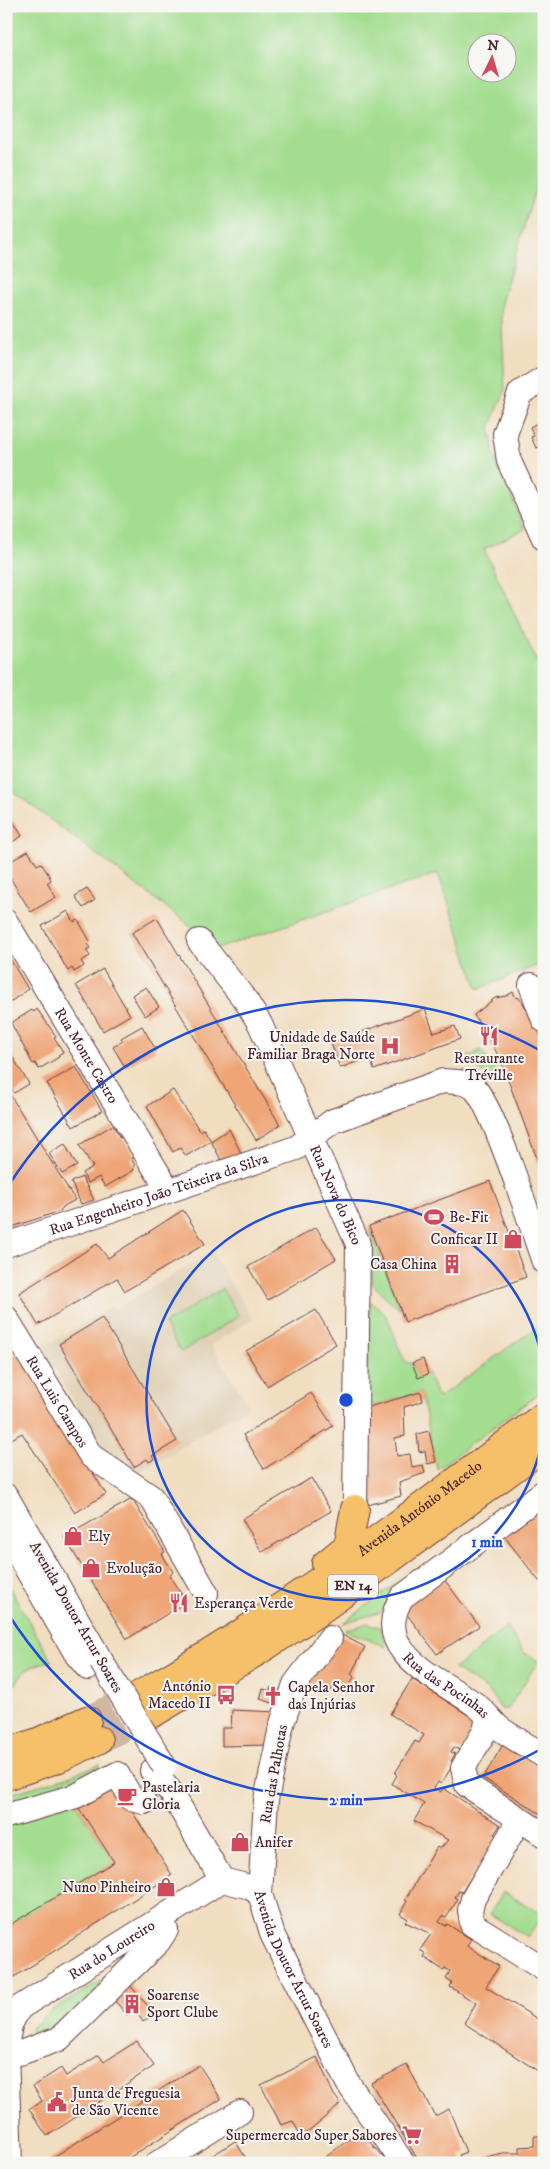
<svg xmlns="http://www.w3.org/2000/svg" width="550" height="2169" font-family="'IM FELL DW Pica',serif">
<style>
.built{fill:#dfceb1}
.green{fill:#a3dd8f;stroke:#767e5d;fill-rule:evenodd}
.building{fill:#efa576}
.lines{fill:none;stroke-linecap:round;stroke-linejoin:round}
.highway-tunnel{stroke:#d0b7a1;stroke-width:28;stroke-dasharray:28 14;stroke-linecap:butt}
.minor-casing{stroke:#633c41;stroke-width:26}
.highway-casing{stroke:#633c41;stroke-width:30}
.minor{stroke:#fff;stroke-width:24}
.highway{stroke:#f6c06b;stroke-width:28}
.minor-bridge-casing{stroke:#633c41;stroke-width:26;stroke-linecap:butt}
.minor-bridge{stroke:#fff;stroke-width:24}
.ring{fill:none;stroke:#1d4ed8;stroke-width:2.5}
.labels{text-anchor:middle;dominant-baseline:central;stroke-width:4;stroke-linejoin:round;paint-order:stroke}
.shield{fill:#f6f6f2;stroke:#7e6067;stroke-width:1}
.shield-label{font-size:14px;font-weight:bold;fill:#4a1f2b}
.poi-label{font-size:15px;fill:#4a1f2b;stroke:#f6f6f2;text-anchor:start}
.street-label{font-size:15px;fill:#4a1f2b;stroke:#f6f6f2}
.centre{fill:#1d4ed8;stroke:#f6f6f2;stroke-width:2.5}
.ring-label{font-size:15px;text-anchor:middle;font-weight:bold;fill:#1d4ed8;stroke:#f6f6f2;stroke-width:4;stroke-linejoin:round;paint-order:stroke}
</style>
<rect width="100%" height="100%" fill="#f6f6f2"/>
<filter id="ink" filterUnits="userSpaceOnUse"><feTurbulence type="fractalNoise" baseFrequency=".02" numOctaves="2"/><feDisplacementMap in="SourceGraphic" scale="10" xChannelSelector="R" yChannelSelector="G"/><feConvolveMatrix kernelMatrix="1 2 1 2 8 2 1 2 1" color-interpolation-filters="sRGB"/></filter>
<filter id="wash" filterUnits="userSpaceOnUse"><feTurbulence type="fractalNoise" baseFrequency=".0096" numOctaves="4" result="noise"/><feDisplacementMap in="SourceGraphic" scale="20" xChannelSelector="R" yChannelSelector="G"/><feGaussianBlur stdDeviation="1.12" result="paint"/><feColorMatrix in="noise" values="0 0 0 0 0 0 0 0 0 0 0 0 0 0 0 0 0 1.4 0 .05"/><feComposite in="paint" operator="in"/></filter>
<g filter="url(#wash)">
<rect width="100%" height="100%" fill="#f1ddbf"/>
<path class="built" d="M211,1252L253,1319L211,1345L249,1406L136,1474L110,1456L96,1438L42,1348L112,1306L115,1310Z"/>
<path class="green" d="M6,6H544V160L501,303L505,391L490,427L494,456L525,529L484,549L544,677V960L538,965L478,989L438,873L220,948L6,786ZM478,42H508V72H478Z
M481,1050L493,1068L497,1081L473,1066L468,1057Z
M369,1226L400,1310L372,1284V1250Z
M222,1289L239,1316L181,1352L164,1324Z
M370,1302C395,1314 392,1343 407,1363H412L418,1377L428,1374L438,1398L544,1322V1390L437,1469L421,1392L365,1408Z
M405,1577L391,1594L382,1612L343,1623Z
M6,1582L52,1661C34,1665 24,1667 16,1684L6,1687Z
M368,1623L381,1628L386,1647L345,1630Z
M507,1627L524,1653L538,1661L508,1709H501L488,1690L454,1669Z
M100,1764L98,1772L68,1792L6,1810V1795L64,1778Z
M75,1802L114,1862L6,1927V1824Z
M503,1892L544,1915L527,1937L490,1914Z
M110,1976L57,2035L26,2045L32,2027L52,2010Z"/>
<g id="blocks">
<path class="building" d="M544,412V456L539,447L536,448L531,437L534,436L530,427L541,421L538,415Z
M6,809L22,836L6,846Z
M28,851L37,865L41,863L47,872L51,880L47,883L56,897L31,912L6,871V864Z
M87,889L95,900L83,908L75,896Z
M68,911L74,922L78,920L90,941L87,944L90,948L86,950L90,956L81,961L84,966L74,972L72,968L68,971L42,926Z
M157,918L280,1125L256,1140L132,933Z
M6,952L28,989L9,1003H6Z
M103,969L130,1015L103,1031L76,985Z
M146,987L159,1007L145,1016L132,995Z
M513,992L516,998L518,997L523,1003L536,1024L544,1045L543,1175L500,1058L474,1015L495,998L506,996Z
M37,1009L56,1036L54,1037L63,1052L58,1055L59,1057L39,1069L35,1063L33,1064L11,1023L32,1010L34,1012Z
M425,1009L434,1033L455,1026L460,1039L374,1070L370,1057L340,1068L331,1043Z
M142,1026L156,1050L125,1067L113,1047L123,1041L121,1038Z
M6,1046L29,1084L14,1093L6,1080Z
M76,1067L102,1111L73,1127L47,1083Z
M6,1088L75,1200L64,1206L60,1211L6,1229Z
M173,1090L200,1131L204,1129L211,1141L229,1129L242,1155L221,1160L211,1141L186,1156L180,1148L173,1152L147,1106Z
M113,1125L120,1138L123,1136L135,1156L131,1158L135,1166L133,1168L134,1170L105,1187L99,1177L88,1183L82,1173L93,1167L79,1145Z
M65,1144L77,1166L62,1174L49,1153Z
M82,1177L94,1200L81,1204L71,1182Z
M490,1181L526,1277L405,1322L369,1226Z
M183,1210L205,1244L125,1291L117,1278L38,1325L19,1293L97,1244L108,1258Z
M316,1227L336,1259L268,1300L248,1267Z
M316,1310L336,1344L267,1386L246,1351Z
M102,1318L177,1441L152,1456L154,1459L149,1462L147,1459L134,1467L59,1344Z
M6,1335L106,1494L75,1513L22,1433L10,1440L6,1434Z
M423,1359L428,1374L418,1378L412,1363Z
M421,1392L423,1401L404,1407L405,1436L395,1438L397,1456L410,1454L412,1467L423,1465L425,1473L399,1482L401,1496L364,1506L365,1408Z
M311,1393L333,1426L264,1469L243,1435Z
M429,1431L436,1462L427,1464L425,1451L419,1452L417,1434Z
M311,1478L331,1511L262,1552L242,1519Z
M132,1499L165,1552L162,1554L173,1572L169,1575L186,1602L127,1639L64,1537Z
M544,1508V1578L539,1581L504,1536Z
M444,1579L479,1626L437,1654L402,1608Z
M338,1633L365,1647L351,1674L354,1677L348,1688L338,1686L336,1690H305Z
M412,1679L476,1720L475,1722L478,1724L461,1751L454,1747L451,1752L455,1754L451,1761L454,1763L441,1784L438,1782L434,1788L441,1792L443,1788L500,1825L494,1834L497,1836L462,1892L459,1891L455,1897L458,1899L446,1918L443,1916L439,1922L446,1926L447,1924L471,1939L467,1946L499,1966L486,1987L544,2023V2075L464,2023L476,2003L450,1987L452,1983L446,1979L450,1971L445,1968L443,1970L424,1957L426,1954L420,1950L431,1934L405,1922L408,1919L400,1914L407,1901L405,1900L437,1847L440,1849L448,1840L414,1821L424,1804L392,1784L397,1775L395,1773L415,1741L419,1743L424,1735L390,1714Z
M271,1687L286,1693L282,1706L260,1699L263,1689L270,1691Z
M232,1710L278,1712L271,1745L222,1746V1728H231Z
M504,1743L544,1767V1816L483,1778Z
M113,1781L172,1875L11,1979L6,1927L114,1862L75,1802Z
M127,1982L154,2013L143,2022L134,2008L127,2015L114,2000Z
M137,2041L154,2066L47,2136L29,2109L42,2101L33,2086L61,2068L66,2076L99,2055L104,2062Z
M317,2057L334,2095L341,2104L301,2137L293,2121L281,2125L261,2085Z
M199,2065L221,2099L121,2163H44Z
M407,2065L435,2116L449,2109L466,2152L459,2155L463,2163H420L371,2083Z
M360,2131L388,2163H318Z
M534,2136H544V2163H469L468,2161L503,2153H520V2147L534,2146Z
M235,2141L249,2163H201Z"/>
</g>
</g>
<g filter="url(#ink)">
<use href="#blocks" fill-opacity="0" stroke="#633c41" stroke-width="1"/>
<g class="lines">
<path class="highway-tunnel" d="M87,1720L141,1694
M98,1740L153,1713"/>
<defs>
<g id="minor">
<path d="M544,378L520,393L505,434L509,461L544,538"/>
<path id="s1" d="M6,922L168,1190"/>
<path id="s2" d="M199,941L246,1001L260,1024L358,1244L355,1509"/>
<path d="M531,985L544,1020"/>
<path id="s3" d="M6,1245L296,1148L333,1121L443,1081C453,1082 465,1081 473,1087C493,1103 533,1231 544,1262"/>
<path id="s4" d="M6,1318L91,1456L151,1497L206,1593"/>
<path id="s5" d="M544,1492L402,1597C368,1653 441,1679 476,1705C484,1711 491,1720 498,1727C512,1738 529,1746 544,1756"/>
<path d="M6,1496L101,1661"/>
<path d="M6,1534L77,1655L88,1668"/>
<path id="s6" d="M330,1638L295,1684L281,1727L266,1800L260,1894L273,1936L348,2083L403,2163"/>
<path d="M488,1718L485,1731L463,1768L467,1785L544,1835"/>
<path d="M152,1771L171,1792L222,1880L250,1887L260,1894"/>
<path d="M6,1816L76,1796L117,1774L132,1799L144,1802"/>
<path d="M519,1820L473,1899L470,1910L472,1924L544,1969"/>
<path id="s7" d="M6,2048L10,2025L19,2008L222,1880"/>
<path d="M6,2053L10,2163"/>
<path d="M20,2053L59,2039L158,1942L166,1930"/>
<path d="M158,2163L240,2112"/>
</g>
<g id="highway">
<path d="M326,1564L348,1546L355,1509"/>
<path id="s8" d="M141,1694C284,1614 413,1513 544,1416"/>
<path d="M153,1713L258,1651L315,1614L544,1446"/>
<path d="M6,1753L38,1742L87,1720"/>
<path d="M6,1776L59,1758L98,1740"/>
</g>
</defs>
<use href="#minor" class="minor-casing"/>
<use href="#highway" class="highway-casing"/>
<use href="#minor" class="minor"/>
<use href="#highway" class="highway"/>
<defs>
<path id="minor-bridge" d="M101,1661L164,1766"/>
</defs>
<use href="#minor-bridge" class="minor-bridge-casing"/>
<use href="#minor-bridge" class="minor-bridge"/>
</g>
</g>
<g class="ring">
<path d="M544 1431A200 200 0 1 1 544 1369"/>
<path d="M543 1748A400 400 0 0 1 7 1612M7 1188A400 400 0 0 1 543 1052"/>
</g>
<defs>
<symbol id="restaurant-bare" viewBox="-9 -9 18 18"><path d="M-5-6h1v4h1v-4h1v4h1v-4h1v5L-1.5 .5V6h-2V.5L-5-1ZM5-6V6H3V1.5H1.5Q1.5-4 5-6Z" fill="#d1495b" stroke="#f6f6f2" stroke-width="2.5" paint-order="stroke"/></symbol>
<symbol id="hospital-bare" viewBox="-9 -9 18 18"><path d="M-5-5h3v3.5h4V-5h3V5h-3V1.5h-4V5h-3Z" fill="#d1495b" stroke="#f6f6f2" stroke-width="2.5" paint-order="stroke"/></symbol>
<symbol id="stadium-bare" viewBox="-9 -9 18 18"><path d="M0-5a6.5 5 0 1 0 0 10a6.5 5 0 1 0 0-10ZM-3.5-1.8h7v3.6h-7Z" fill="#d1495b" stroke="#f6f6f2" stroke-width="2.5" paint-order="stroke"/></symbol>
<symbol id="shop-bare" viewBox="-9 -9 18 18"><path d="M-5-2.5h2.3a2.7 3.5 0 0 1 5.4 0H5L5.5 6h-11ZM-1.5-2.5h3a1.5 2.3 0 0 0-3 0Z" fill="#d1495b" stroke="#f6f6f2" stroke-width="2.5" paint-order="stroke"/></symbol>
<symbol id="building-bare" viewBox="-9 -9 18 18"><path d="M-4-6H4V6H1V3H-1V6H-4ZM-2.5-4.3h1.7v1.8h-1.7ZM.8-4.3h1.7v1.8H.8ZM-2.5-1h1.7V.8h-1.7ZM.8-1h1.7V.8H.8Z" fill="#d1495b" stroke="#f6f6f2" stroke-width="2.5" paint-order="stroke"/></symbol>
<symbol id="bus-bare" viewBox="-9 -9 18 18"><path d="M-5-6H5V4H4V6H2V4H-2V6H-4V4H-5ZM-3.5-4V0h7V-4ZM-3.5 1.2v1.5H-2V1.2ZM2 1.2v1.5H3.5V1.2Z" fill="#d1495b" stroke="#f6f6f2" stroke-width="2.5" paint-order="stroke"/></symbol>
<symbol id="church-bare" viewBox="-9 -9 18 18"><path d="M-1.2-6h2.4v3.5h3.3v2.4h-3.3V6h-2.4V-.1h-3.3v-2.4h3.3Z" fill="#d1495b" stroke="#f6f6f2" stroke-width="2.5" paint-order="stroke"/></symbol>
<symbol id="cafe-bare" viewBox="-9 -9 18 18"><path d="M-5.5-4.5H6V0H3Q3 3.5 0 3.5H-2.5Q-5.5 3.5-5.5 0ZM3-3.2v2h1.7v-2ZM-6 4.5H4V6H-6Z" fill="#d1495b" stroke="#f6f6f2" stroke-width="2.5" paint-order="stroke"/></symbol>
<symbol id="civic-bare" viewBox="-9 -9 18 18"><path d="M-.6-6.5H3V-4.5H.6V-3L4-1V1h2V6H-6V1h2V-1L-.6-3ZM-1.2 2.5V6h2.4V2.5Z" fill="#d1495b" stroke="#f6f6f2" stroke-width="2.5" paint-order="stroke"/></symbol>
<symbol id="supermarket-bare" viewBox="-9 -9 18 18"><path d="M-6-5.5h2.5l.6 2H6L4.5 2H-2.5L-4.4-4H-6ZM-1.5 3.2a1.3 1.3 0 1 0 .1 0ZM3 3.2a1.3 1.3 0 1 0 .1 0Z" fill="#d1495b" stroke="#f6f6f2" stroke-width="2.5" paint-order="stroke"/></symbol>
</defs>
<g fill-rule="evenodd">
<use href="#restaurant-bare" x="475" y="1022" width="28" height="28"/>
<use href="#hospital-bare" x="376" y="1032" width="28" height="28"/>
<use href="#stadium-bare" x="420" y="1203" width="28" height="28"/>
<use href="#shop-bare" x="499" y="1225" width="28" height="28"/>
<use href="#building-bare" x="438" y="1250" width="28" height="28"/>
<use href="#shop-bare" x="59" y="1522" width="28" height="28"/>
<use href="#shop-bare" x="77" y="1554" width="28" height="28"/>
<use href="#restaurant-bare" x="165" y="1589" width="28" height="28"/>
<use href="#bus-bare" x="212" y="1681" width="28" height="28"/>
<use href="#church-bare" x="259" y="1682" width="28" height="28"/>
<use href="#cafe-bare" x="113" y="1782" width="28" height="28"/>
<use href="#shop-bare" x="226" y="1828" width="28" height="28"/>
<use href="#shop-bare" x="152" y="1873" width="28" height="28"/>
<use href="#building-bare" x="118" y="1990" width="28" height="28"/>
<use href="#civic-bare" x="43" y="2088" width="28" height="28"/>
<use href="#supermarket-bare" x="398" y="2121" width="28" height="28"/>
</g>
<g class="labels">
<rect class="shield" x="328" y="1574.5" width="50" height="23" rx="4"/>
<g class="shield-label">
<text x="353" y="1586">EN 14</text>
</g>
<g class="poi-label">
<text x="375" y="1037" text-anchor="end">Unidade de Saúde<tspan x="375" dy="17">Familiar Braga Norte</tspan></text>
<text x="489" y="1058" text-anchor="middle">Restaurante<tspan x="489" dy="17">Tréville</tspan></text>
<text x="449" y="1217">Be-Fit</text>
<text x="498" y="1239" text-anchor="end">Conficar II</text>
<text x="437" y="1264" text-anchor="end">Casa China</text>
<text x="88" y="1536">Ely</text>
<text x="106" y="1568">Evolução</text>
<text x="194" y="1603">Esperança Verde</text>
<text x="211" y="1686" text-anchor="end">António<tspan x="211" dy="17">Macedo II</tspan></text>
<text x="288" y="1687">Capela Senhor<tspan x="288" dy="17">das Injúrias</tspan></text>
<text x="142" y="1787">Pastelaria<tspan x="142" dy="17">Gloria</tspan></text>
<text x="255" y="1842">Anifer</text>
<text x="151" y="1887" text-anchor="end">Nuno Pinheiro</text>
<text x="147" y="1995">Soarense<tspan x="147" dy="17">Sport Clube</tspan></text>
<text x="72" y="2093">Junta de Freguesia<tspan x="72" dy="17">de São Vicente</tspan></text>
<text x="397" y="2135" text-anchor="end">Supermercado Super Sabores</text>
</g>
<g class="street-label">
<text stroke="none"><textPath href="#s1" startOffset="156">Rua Monte Castro</textPath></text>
<text stroke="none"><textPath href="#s3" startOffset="161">Rua Engenheiro João Teixeira da Silva</textPath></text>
<text stroke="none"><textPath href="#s2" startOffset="290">Rua Nova do Bico</textPath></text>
<text stroke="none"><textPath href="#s4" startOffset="98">Rua Luis Campos</textPath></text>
<text stroke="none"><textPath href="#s8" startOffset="335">Avenida António Macedo</textPath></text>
<text transform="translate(76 1617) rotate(60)">Avenida Doutor Artur Soares</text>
<text stroke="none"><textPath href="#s5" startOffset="290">Rua das Pocinhas</textPath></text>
<text transform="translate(274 1774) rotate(-80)">Rua das Palhotas</text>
<text stroke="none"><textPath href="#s7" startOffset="152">Rua do Loureiro</textPath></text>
<text stroke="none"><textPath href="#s6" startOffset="354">Avenida Doutor Artur Soares</textPath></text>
</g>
</g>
<circle cx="346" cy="1400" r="8" class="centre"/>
<g class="ring-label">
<text x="487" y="1547">1 min</text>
<text x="346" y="1805">2 min</text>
</g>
<rect width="550" height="2169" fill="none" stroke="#f6f6f2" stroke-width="25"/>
<g transform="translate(492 58) rotate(5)"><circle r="24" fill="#f6f6f2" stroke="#b1a0a2"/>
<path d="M0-4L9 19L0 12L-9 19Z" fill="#d1495b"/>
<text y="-8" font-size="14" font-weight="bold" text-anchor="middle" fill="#4a1f2b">N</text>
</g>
</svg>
